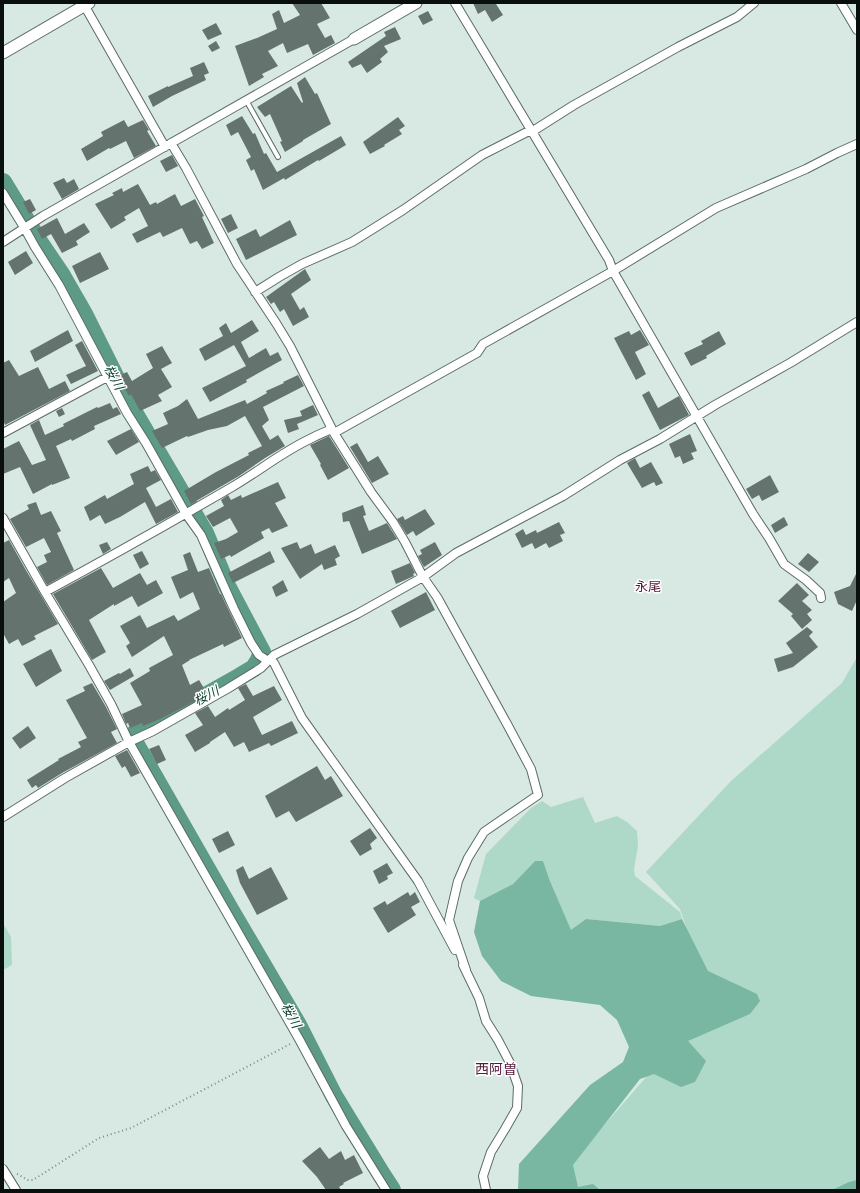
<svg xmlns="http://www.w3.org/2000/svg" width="860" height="1193" font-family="'Playfair Display','Noto Sans JP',serif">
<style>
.green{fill:#aed9c9}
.forest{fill:#79b7a2}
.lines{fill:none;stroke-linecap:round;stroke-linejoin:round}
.river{stroke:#5e9b87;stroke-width:18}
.building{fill:#64736e}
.lane-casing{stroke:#5b6b65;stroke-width:6}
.street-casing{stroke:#5b6b65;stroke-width:10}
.secondary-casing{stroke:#5b6b65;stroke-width:13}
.path{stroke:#7e8a86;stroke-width:2;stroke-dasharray:1 3;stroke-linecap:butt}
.lane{stroke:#fff;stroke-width:4}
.street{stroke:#fff;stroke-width:8}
.secondary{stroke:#fff;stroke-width:11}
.labels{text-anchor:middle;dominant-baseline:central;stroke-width:3;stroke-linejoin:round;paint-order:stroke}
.water-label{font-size:13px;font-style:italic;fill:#0f4436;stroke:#fff}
.neighbourhood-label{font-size:13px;fill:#561739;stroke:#fff}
.quarter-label{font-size:14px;fill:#561739;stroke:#fff}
</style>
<rect width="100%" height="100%" fill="#d8e9e3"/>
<path class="green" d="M857,657V1190H581L560,1176L702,1013L697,960L680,909L646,872L731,781L842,683Z
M583,797L595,823L617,816L627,822L637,831L638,846L634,869L635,876L680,912L682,919L660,926L586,919L571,931L550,881L543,861H535L513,884L480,901L474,898L486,854L531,808L542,801L551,807Z
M3,923L11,937L12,965L3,970Z"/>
<path class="forest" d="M535,861H543L550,881L571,930L586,919L660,926L682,919L708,971L757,994L760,1001L750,1014L688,1041L706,1061L695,1082L681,1087L654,1074L640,1079L573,1165L578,1187L593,1184L600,1190H518L519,1164L590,1085L623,1062L629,1047L617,1020L600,1005L531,996L501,981L482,956L474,932L480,901L513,884Z
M857,1180V1190H832L849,1182Z"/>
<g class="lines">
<path class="river" d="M3,182L40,243L61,274L84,314L128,402L205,533L227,586L262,652L259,660L254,668L239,677L155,724L131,736L231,911L298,1025L334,1096L381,1173L392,1190"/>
</g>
<path class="building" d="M292,3H321L330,18L317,24L325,38L331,35L335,43L313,55L308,44L287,53L283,43L268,51L278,66L262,74L264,77L249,86L235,46L257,38L277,29L272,14L279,10L284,23L300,15Z
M473,3H498L496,4L503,15L492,22L485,10L478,14Z
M428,11L433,20L423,25L418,16Z
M216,23L222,34L208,40L202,30Z
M395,27L401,39L384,46L388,52L380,59L382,62L367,73L361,64L352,68L348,62L386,36L384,32Z
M216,41L220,48L212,52L208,46Z
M204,62L209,73L204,75L206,80L172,96L153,107L148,96L168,86V87L193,76L190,68Z
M305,77L315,94L317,93L331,124L303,140V141L285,152L280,142L282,141L270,114L265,117L257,107L291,86L302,103L303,102L297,83Z
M242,116L253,134L255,133L264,154L266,153L277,172L341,136L346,145L319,161L318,160L285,180L284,178L263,190L254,169L251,171L246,160L251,157L238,132L231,136L226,125Z
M398,117L405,126L399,130L402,134L384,145L385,146L370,154L363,142Z
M124,120L128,127L143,120L149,130L147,131L156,146L134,158L126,141L110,149L109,148L87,161L81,149L103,136L101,132Z
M172,155L178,166L166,172L160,161Z
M64,178L67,183L74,179L79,189L62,199L53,183Z
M138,184L150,205L156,202L157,204L175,194L181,206L195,199L204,216L202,217L214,243L202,249L197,241L190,244L182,228L163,237L160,232L137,243L132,234L148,226L139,208L124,217L126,220L111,229L95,204L114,195L112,193L122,188L123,192Z
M30,199L36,210L29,214L23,202Z
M231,214L238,228L228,233L221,219Z
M57,218L65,234L84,223L90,232L76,241L78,245L62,253L51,234L42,239L37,229Z
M290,220L297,235L246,260L236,239L256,229L260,237Z
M26,251L33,263L15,275L8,262Z
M100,252L109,269L80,283L72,266Z
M305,269L311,280L291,294L300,310L304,307L309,317L293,326L284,309L280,312L274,302L271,304L266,297Z
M252,320L259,331L241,342L249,358L266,348L270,356L278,352L282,360L246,380L247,382L210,402L202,388L246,366L234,345L205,361L199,349L223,336L219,328L226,323L231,333Z
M68,330L73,341L35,362L30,351Z
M640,330L649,345L635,352L646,374L636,380L614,338L629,331L631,335Z
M719,331L726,344L706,356L707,358L691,366L684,353L703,344L701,341Z
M82,341L98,371L71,384L66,375L86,366L75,345Z
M162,346L172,363L161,369L172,387L158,395L162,401L140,411L131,394L129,396L118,376L127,372L132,381L153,368L146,354Z
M9,360L19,376L38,367L49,389L65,381L70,391L5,425L3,420V363Z
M298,375L304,386L263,407L269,420L262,426L270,440L278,435L285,446L265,458L239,476L191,504L184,491L216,472L249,455L248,453L262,446L245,416L227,426L208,430L188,437L187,436L162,448L152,431L168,424L163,413L178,406L187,399L198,419L245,400L247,404L267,393L266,391L284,383L283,382Z
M649,391L658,408L679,396L689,415L660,430L642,395Z
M110,403L113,409L117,407L121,414L94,426L95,429L72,441L71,439L56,446L70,478L52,485V484L33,494L20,467L3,474V449L19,441L32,465L46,460L30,425L39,420L45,435L64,426L63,424L97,407L98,408Z
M313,405L318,415L297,424L299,429L288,433L284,420L302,416L300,411Z
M62,408L65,414L59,417L56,411Z
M131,429L139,442L116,455L107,441Z
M690,434L697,451L691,453L694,459L683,464L680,456L675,458L669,444Z
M329,436L349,468L328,480L320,465L321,464L310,445Z
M357,443L368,462L378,456L389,474L372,483L350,447Z
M635,458L640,468L651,462L663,483L656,486L654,482L642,488L627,463Z
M148,466L151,472L155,470L161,480L146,488L156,507L171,499L178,512L156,524L145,502L120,517L105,524L100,515L90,521L84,507L105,495L107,499L134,484L130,474Z
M770,475L779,492L762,501L759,495L752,499L746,489Z
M278,482L286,498L275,503L288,526L272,533L269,528L261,532L264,538L231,557L230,555L221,559L214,543L226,539L238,532L230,518L213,527L206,516L224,506L221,500L228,495L231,500L241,495L242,498Z
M36,502L41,515L51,511L61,531L57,533L74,570L47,585L37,567L47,562L44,555L51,552L44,538L26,547L10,519L29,509L27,505Z
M363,505L366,515L363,516L369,531L387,523L397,539L362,554L349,521L343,522L342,513Z
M425,509L435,524L416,536L413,531L407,535L397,519L403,516L405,520Z
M784,517L788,525L775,533L771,525Z
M559,522L565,533L560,535L563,541L549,548L546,543L535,549L532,543L522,548L515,534L523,529L526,535L536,530L537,533Z
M9,540L27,572L58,624L34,636L36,639L22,646L18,639L9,644L3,633V602L16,593L9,578L3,582V543Z
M107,542L111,549L103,554L99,545Z
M297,542L300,549L311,544L315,554L335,545L340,556L335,559L337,565L324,570L322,564L300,579L281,548Z
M435,542L442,555L424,567L418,556L422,554L420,550Z
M142,551L149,564L140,569L133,555Z
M270,551L275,562L233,583L228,573Z
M190,552L198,572L209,568L220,594H221L242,638L224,647L223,644L189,660H190L182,665L190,685L199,680L205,690L200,693L203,697L160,719L143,726L142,723L130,728L128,723L126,724L122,714L142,705L130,683L150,671L149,668L173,655L164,636L132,657L126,646L130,643L120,626L140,615L147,628L174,615L178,621L200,609L193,592L180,599L171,577L188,570L183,555Z
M808,553L819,562L809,572L798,564Z
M410,563L415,573L413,574L414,576L396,584L391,571Z
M101,568L113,588L140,573L147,585L156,580L163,593L138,607L132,596L114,606V604L89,620L106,652L92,660L53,594Z
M857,572V600L852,611L838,604L834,592L850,586Z
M283,580L288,591L276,597L272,587Z
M797,583L809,595L802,601L812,610L807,614L812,620L802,629L791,616L793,614L778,601Z
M426,592L435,610L400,628L391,611Z
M807,627L813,632L809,636L818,647L793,667L778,672L774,659L793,653L786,643Z
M51,649L62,671L36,687L23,664Z
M130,668L134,676L110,690L104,681L119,673L120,674Z
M92,683L106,707L117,729L111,732L117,743L62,773L38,788L36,785L32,788L27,780L59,760L58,759L81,747L78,742L87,738L66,700L85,691L83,687Z
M246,684L253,696L274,686L282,700L253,717L262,735L292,721L298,733L271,746L269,743L249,752L244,742L234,747L225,732L210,742V743L195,752L185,735L203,725L195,713L208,706L215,717L228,708L229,710L245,700L238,688Z
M28,726L36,738L20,749L12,738Z
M159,745L166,760L157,764L149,749Z
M127,750L140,773L131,777L125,766L122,768L115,756Z
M317,766L325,780L331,776L343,796L296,822L289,811L276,818L265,796Z
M370,828L377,838L370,844L372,849L360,856L350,841Z
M228,831L235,845L219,853L212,839Z
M387,863L393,873L387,876L388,879L379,884L373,871Z
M243,866L249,879L271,867L288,899L257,915L240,883L236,870Z
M408,892L410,896L415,892L420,902L411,907L416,915L388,933L373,908L385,901L387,905Z
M320,1147L329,1159L341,1151L345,1160L354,1155L363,1173L343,1183L344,1184L339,1187L341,1190H326L317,1177L302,1161Z"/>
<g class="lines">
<defs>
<path id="lane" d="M246,100L278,157"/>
<path id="street" d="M83,3L165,147
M455,3L609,260L613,271L753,514L769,538L784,564L806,580L820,593L821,598
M841,3L857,30
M171,143L186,168L237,264L276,323L290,346L334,433L371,492L393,522L405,542L423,577L437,597L507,724L531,769L538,795L484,832L468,858L458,881L449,920L466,970
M3,193L25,229L35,247L59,285L127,413L146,443L186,514L201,535L234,609L251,643L259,655L268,661
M3,242L43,216L354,39
M255,292L279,277L302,264L352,242L403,210L482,155L529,131H533L574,105L678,47L737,17L754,3
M3,433L107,377
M334,433L477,353L483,344L613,271L716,208L806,169L837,153L857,144
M3,518L45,592L89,665L111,704L129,742L299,1039L346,1126L386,1190
M45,592C108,558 170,523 232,487C258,472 282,452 310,439C317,435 325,432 332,429
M270,659L274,663L302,718L418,881L455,950
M3,817L65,778L129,742L153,731L227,689L261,668L274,655L357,614L423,577L456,553L563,496L620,460L660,439L715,405L790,363L857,322
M463,965L479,998L486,1021L498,1040L510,1063L518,1086L517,1108L505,1129L491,1152L483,1176L486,1190
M3,1169L16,1190"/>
<path id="secondary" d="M354,39L416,3
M3,53L89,3"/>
</defs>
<use href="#lane" class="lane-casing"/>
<use href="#street" class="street-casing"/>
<use href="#secondary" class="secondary-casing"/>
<path class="path" d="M17,1174L28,1180H33L99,1138L131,1128L292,1043"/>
<use href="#lane" class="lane"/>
<use href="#street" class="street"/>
<use href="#secondary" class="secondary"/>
</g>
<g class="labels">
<g class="water-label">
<text transform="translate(115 377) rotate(62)">桜川</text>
<text transform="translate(206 695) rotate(-28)">桜川</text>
<text transform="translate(292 1015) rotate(61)">桜川</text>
</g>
<g class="neighbourhood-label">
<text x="648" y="585">永尾</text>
</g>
<g class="quarter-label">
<text x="496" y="1068">西阿曽</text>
</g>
</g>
<rect width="860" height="1193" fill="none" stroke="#090f0d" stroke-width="8"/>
</svg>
